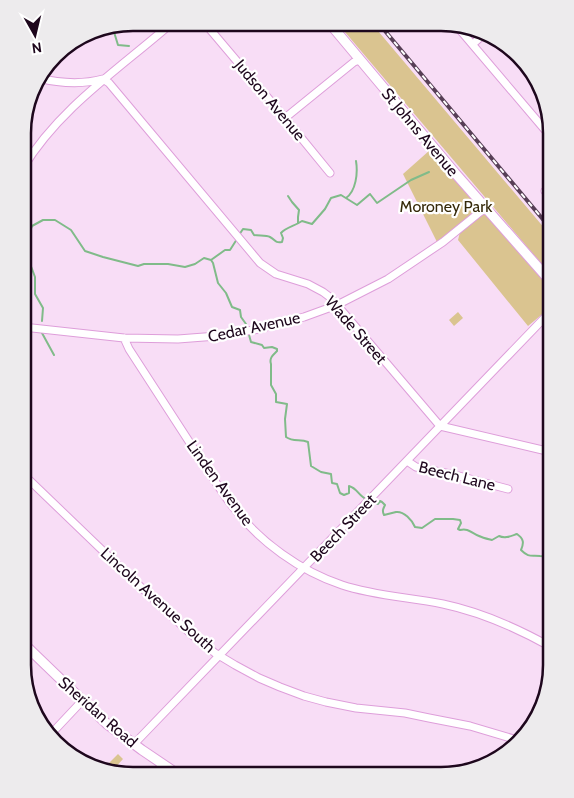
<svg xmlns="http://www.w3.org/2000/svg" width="574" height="798" font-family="Cabin,sans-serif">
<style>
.green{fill:#dac490}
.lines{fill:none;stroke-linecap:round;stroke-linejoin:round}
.stream{stroke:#80bb89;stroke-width:2}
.minor-casing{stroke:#de9eda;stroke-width:9}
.tertiary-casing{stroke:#de9eda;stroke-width:11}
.minor{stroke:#fff;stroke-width:7}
.tertiary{stroke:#fff;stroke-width:9}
.rail-casing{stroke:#573f56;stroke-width:4}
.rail{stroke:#fff;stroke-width:2;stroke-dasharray:5.5;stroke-linecap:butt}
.labels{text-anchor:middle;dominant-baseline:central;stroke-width:4.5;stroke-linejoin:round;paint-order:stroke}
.street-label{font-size:16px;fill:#1e071d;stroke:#fff}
.park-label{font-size:16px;fill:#352909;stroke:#fff}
.rim{fill:none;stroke:#1e071d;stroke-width:2.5}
</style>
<rect width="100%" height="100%" fill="#f8ddf6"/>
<path class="green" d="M339,25H373L551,236V275Z
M430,150L475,203C475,217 448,234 437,242L403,174Z
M482,215H487L551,288V307L528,326L458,240L460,232Z
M458,312L463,318L454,326L449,320Z
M118,754L123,759L112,771L104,768Z"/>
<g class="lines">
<path class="stream" d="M108,28L114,32L118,45L129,46
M288,196L292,202L299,210L298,217V223
M346,198C356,191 358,173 356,161
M239,235L243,229L251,230L254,235C259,236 266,235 270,237C276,240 274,243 282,242L283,238L281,233C286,227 295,226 302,221L312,224L325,209L331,198L341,195L357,205L370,194L377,203L411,180L429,172
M23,248L32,226L43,220H55L71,230L85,251L103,257L138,266L144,264H168L185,267L195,264L204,258L211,260L225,250H230L237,239
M23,259L29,261L35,277V294L43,308L42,321
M211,260L213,263L218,283L226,293L232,307L240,310L241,317L246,324L251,342L262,345L264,348L272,347L277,349V351C273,355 269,358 271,364V385L276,394V402L287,404L285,419L286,437C293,442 300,439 308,442L311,466L321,472L331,474L332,483L337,484L340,493L344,495L349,493V486C357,488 359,496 366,499
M42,333L54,355
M371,501L378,504L380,501L382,502L385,505C383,509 382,511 384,515C388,514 392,513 396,512C404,511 412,520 415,527L422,528L435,519H453L460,520L461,523L458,529L460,530C469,528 471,533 479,536C483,538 488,539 492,540L499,536C505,539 511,536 517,534C524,539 524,543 521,550C529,558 531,555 540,556C543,556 545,557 548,558L551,565"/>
<defs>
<path id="minor" d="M455,24L551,137
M208,27L285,118L330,173
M473,44L483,35
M38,78C59,83 81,85 103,79L109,83L260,263L276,274L308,284L323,292L331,298L440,426L551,452
M285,118L354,62L360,60
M23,168C58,110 116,71 166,28
M545,191L551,186
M23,327L124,338L178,339L217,336L259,329L304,317L337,305L388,279L443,242L485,208
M124,338L129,349C153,386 177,423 201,460C212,475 221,492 233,507C260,542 300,571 342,585C375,596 409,597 443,604C481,612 517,628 551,647
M407,461L416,467L455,475L508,489
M23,474L128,575L192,635L215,653L235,665L259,678L280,687L304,696L326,702L356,708L405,713L429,718L470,726L517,740
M51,734L82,701
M134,744L551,311
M155,775L162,764"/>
<path id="tertiary" d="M331,25L455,173L551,282
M23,643L107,724L142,750L179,775"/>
</defs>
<use href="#minor" class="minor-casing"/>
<use href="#tertiary" class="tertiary-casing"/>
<use href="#minor" class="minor"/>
<use href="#tertiary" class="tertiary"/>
<defs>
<path id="rail" d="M380,25L551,229"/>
</defs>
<use href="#rail" class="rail-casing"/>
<use href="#rail" class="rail"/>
</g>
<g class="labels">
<g class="street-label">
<text transform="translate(270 100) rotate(50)">Judson Avenue</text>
<text transform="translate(420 132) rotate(50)">St Johns Avenue</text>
<text transform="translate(254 327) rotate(-12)">Cedar Avenue</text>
<text transform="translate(356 330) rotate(49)">Wade Street</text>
<text transform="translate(457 476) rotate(14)">Beech Lane</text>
<text transform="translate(220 483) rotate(54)">Linden Avenue</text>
<text transform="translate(343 528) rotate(-46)">Beech Street</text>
<text transform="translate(158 600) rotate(42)">Lincoln Avenue South</text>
<text transform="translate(98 712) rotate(41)">Sheridan Road</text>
</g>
<g class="park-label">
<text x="446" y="206">Moroney Park</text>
</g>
</g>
<path d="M0 0H574V798H0ZM133 31H441A102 102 0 0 1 543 133V665A102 102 0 0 1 441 767H133A102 102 0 0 1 31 665V133A102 102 0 0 1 133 31Z" fill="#edebed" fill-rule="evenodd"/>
<path class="rim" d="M133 31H441A102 102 0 0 1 543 133V665A102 102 0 0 1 441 767H133A102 102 0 0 1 31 665V133A102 102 0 0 1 133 31Z"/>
<g transform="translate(35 35) rotate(172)" stroke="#ffffff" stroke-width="4" paint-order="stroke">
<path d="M0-4L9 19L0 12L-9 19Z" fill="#1e071d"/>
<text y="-8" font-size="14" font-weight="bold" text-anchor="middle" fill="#1e071d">N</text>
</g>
</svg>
